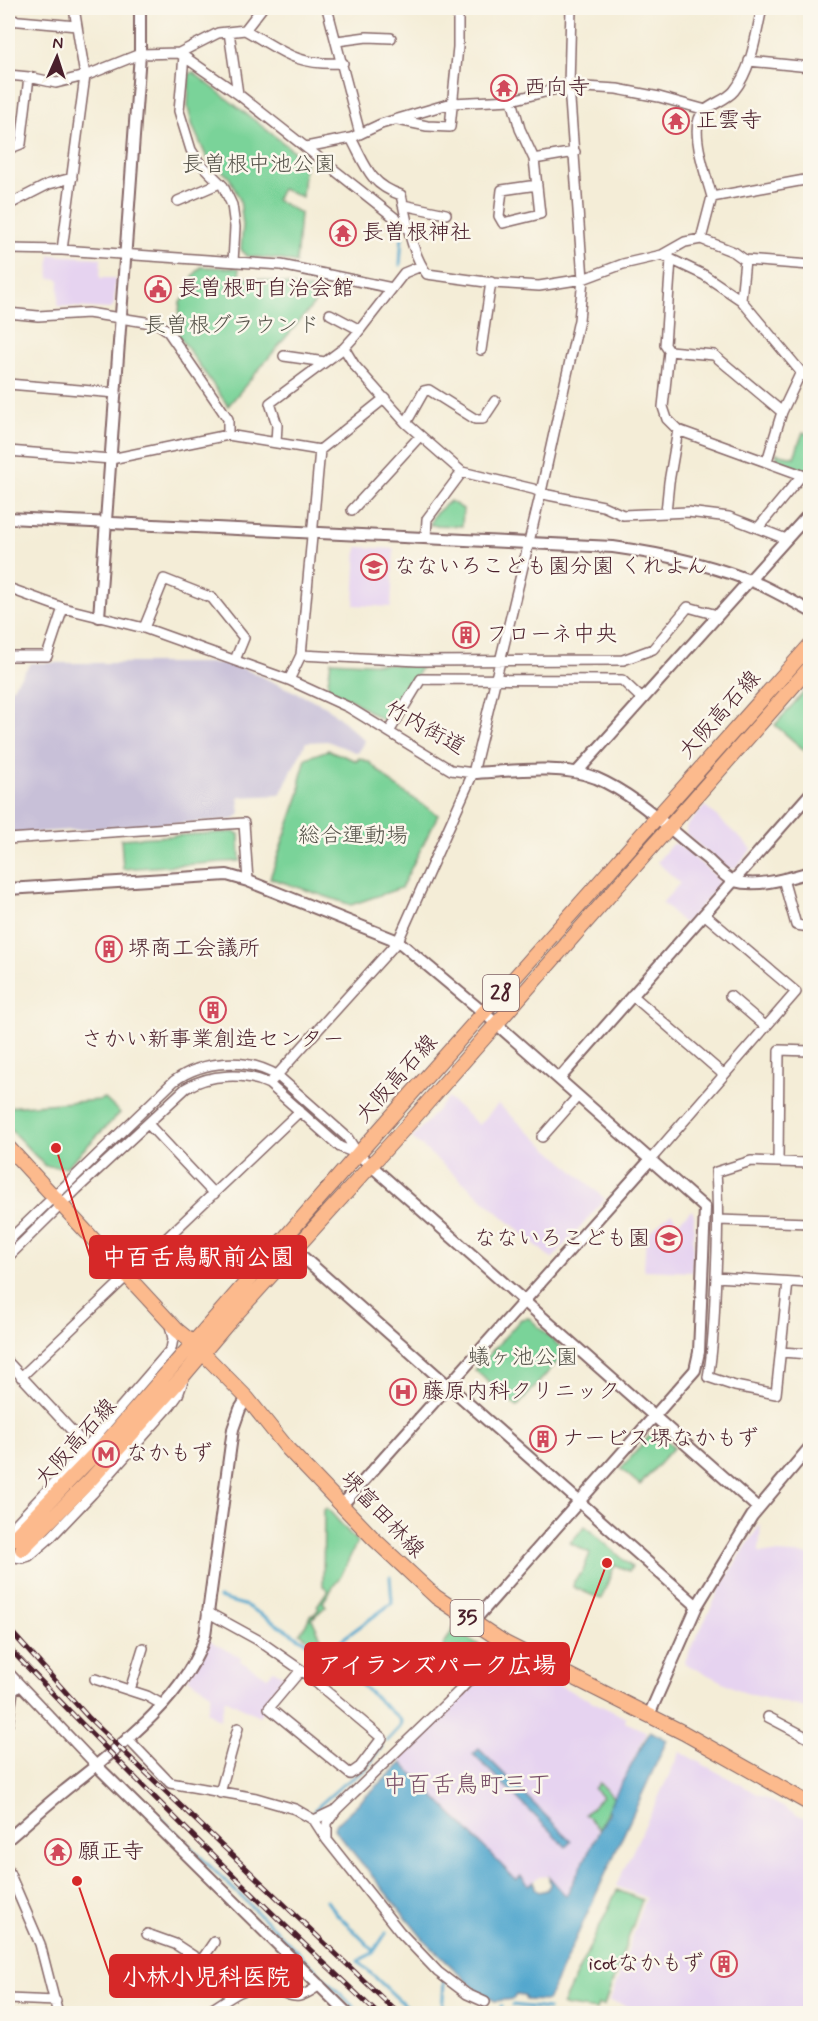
<svg xmlns="http://www.w3.org/2000/svg" width="818" height="2021" font-family="Mynerve,'Klee One',sans-serif">
<style>
.built{fill:#e6d3f0}
.industrial{fill:#c8c0d8}
.green{fill:#7ad399;stroke:#627962;stroke-width:1.5}
.water{fill:#52a7ce;stroke:#4e637c;stroke-width:1.5}
.lines{fill:none;stroke-linecap:round;stroke-linejoin:round}
.stream{stroke:#52a7ce;stroke-width:3}
.minor-casing{stroke:#866767;stroke-width:12}
.tertiary-casing{stroke:#866767;stroke-width:14}
.primary-casing{stroke:#866767;stroke-width:16}
.minor{stroke:#fff;stroke-width:9}
.tertiary{stroke:#fff;stroke-width:10}
.primary{stroke:#fcba8d;stroke-width:14}
.rail-casing{stroke:#4a1f2b;stroke-width:5}
.rail{stroke:#fbf7ec;stroke-width:3;stroke-dasharray:9;stroke-linecap:butt}
.labels{text-anchor:middle;dominant-baseline:central;stroke-width:5;stroke-linejoin:round;paint-order:stroke}
.shield{fill:#fbf7ec;stroke:#7f6065;stroke-width:1.5}
.shield-label{font-size:21px;font-weight:bold;fill:#4a1f2b}
.poi-label{font-size:22px;fill:#4a1f2b;stroke:#fbf7ec;text-anchor:start}
.park-label{font-size:22px;fill:#58554c;stroke:#fbf7ec}
.street-label{font-size:22px;fill:#4a1f2b;stroke:#fbf7ec}
.neighbourhood-label{font-size:24px;fill:#784e67;stroke:#fbf7ec}
.leader{fill:none;stroke:#d62828;stroke-width:2}
.callout-dot{fill:#d62828;stroke:#fbf7ec;stroke-width:2}
.callout{fill:#d62828;stroke:#d62828;stroke-width:2}
.callout-label{font-size:24px;text-anchor:middle;font-weight:bold;fill:#fff}
</style>
<rect width="100%" height="100%" fill="#fbf7ec"/>
<filter id="ink" filterUnits="userSpaceOnUse"><feTurbulence type="fractalNoise" baseFrequency=".0167" numOctaves="2"/><feDisplacementMap in="SourceGraphic" scale="12" xChannelSelector="R" yChannelSelector="G"/><feConvolveMatrix kernelMatrix="1 2 1 2 8 2 1 2 1" color-interpolation-filters="sRGB"/></filter>
<filter id="wash" filterUnits="userSpaceOnUse"><feTurbulence type="fractalNoise" baseFrequency=".008" numOctaves="4" result="noise"/><feDisplacementMap in="SourceGraphic" scale="24" xChannelSelector="R" yChannelSelector="G"/><feGaussianBlur stdDeviation="1.35" result="paint"/><feColorMatrix in="noise" values="0 0 0 0 0 0 0 0 0 0 0 0 0 0 0 0 0 1.4 0 .05"/><feComposite in="paint" operator="in"/></filter>
<g filter="url(#wash)">
<rect width="100%" height="100%" fill="#f4edd7"/>
<path class="built" d="M50,255L101,258L100,278H115L114,304L110,309L58,306L59,279L49,278Z
M357,547L394,549L391,607L354,605Z
M705,806L752,849L735,868L729,869L721,864L686,834V827Z
M672,844H678L718,878L719,885L685,924L662,903L680,883L657,862Z
M448,1098L479,1125L498,1104L605,1199L552,1259L412,1138Z
M692,1210L694,1215L692,1272L644,1270L646,1235L671,1213L678,1222Z
M761,1523L759,1552L810,1555V1709L745,1693L684,1663L723,1583Z
M208,1640L241,1658L240,1661L268,1677L273,1670L289,1678L259,1716L225,1699L220,1720L207,1712L211,1693L188,1678Z
M503,1658L626,1718L625,1722L647,1732L566,1896L549,1876L538,1877L529,1885L521,1876L516,1880L398,1758Z
M680,1752L810,1822V2013H650L610,2001L646,1898L616,1886Z"/>
<path class="industrial" d="M31,663H231L326,706L365,741L358,753L327,741L306,742L280,795L238,797L240,814L233,820L8,834V688H12Z"/>
<path class="green" d="M193,72L305,160L302,197L282,189L276,200L300,213L296,263L278,259L246,256L241,249L243,225L240,200L229,177L207,158L193,127L188,108L189,74Z
M201,267L239,268L240,277L261,279L324,292L228,406L174,329L178,323L180,302L192,291L193,276Z
M803,432L810,435V473L778,461L776,453L794,457Z
M450,501L463,509L462,526L430,525L433,516Z
M331,661L422,666L390,719L384,721L353,701L327,689Z
M810,685V755L775,725Z
M328,750L357,761L359,758L369,762L395,786L438,815L401,888L351,905L270,878L300,792V780L306,758Z
M234,832L239,834L240,861L123,869L121,839Z
M104,1098L120,1113L66,1167L45,1166L8,1127V1107L100,1100Z
M529,1318L566,1352L517,1407L475,1370L521,1319Z
M651,1434H659L674,1447L640,1485L621,1469Z
M327,1508L357,1542L343,1572L323,1602L326,1606L312,1619L325,1646L321,1649L300,1633L312,1614L314,1615L319,1608L317,1606L328,1590L323,1586L324,1510Z
M585,1526L632,1567L629,1571L615,1565L601,1599L573,1587L574,1581L583,1571L590,1553L570,1543Z
M453,1629L488,1651L470,1669L443,1646Z
M599,1783L614,1798L599,1829L585,1814L602,1797L594,1789Z
M617,1890L642,1900L604,2006L598,2005L596,2010L562,2005Z"/>
<path class="water" d="M650,1731L667,1740L547,2001L526,2000L524,1996L516,1995L513,1999L495,2001L476,1990L425,1941L334,1829L335,1825L402,1763L516,1880L521,1876L529,1885L534,1881L535,1889L539,1892L547,1890L550,1885L549,1877L566,1896L609,1812L607,1810Z
M479,1749L571,1841L566,1847L473,1754Z"/>
<g class="lines">
<path class="stream" d="M400,265L402,235L401,234
M219,1598L247,1606L311,1645L322,1654
M387,1741L400,1727L401,1721L354,1678L322,1654L392,1603L390,1577
M133,1791L361,2014
M314,1810L340,1787L366,1769L382,1746
M326,1900L336,1913L374,1951
M386,1933L373,1953L358,1961L414,2014
M512,2005L548,2009
M501,2006L502,2014
M442,2014L444,1981"/>
</g>
</g>
<g filter="url(#ink)">
<g class="lines">
<defs>
<path id="minor" d="M327,8L360,134
M8,20L77,26
M245,30C283,51 295,66 343,63
M229,32L238,94
M337,41L367,37L391,38
M179,53L218,33L245,30L262,8
M184,56L179,111L191,150L199,162L223,186L232,205L235,227L233,262
M749,61L810,67
M8,75L29,77L56,83L85,76L140,54L179,53L238,94L409,229
M512,100L520,129L534,159L540,214L503,223L499,216L502,190L537,185
M398,120L427,126L450,127L458,47V16L451,8
M351,138L381,124L452,103L512,100L569,86L617,89L659,97L706,110
M306,147L351,138C366,166 369,184 401,195C407,220 411,253 427,274L493,283L539,286L583,279L623,264L662,255L685,242L701,239L734,252L745,260L810,265
M8,149L21,144L29,77
M534,159L575,152
M712,197C707,178 692,138 699,119C704,105 725,102 734,91C752,69 756,34 762,8
M178,201L220,183
M8,205L49,184L72,178
M403,205L446,214
M701,239L712,197L810,179
M8,249L62,250L281,265L392,288
M62,250L85,76L74,8
M662,255L704,275L741,300L801,372L810,381
M741,300L745,260
M8,313L38,316L88,313L158,324L167,330L220,407L228,419V435
M330,314L360,330
M344,348L355,366L406,423L462,472L533,489L548,495L603,506L623,515L688,512L729,517L786,539
M481,350L491,282
M669,351L665,345L671,259
M284,356L325,362
M8,384L116,393
M406,423L424,391L429,390L475,419H483L495,401
M276,443L277,425L270,403L344,348L355,336L404,273L421,266
M8,451L111,459L228,435L320,450
M767,461L782,412L801,372
M352,510L420,436
M666,512L669,482L678,430
M758,528L802,475L678,430L667,419L663,407L669,351L714,355L782,412
M426,538L427,519L462,472
M8,588L63,608L144,628L289,680L348,707L451,770L473,773
M144,628L164,579L212,598L244,638L235,660
M301,655L418,661L623,660L653,649L688,607L717,615
M8,656H47L63,608
M289,680L301,655L320,450L385,398
M389,732L421,679L622,680L642,699
M8,839L244,823L248,881
M783,879L796,925L810,927
M632,995L723,1074
M730,996L766,1027
M269,1084L398,941L473,773L541,492L579,320L583,279L569,86L571,8
M148,1124L214,1194
M542,1137L578,1096
M651,1159L796,992L704,914
M778,1162L779,1050L810,1051
M718,1220L810,1223
M8,1241L174,1081C203,1060 247,1057 278,1076L347,1137L358,1154
M8,1257L77,1189L186,1088C209,1074 245,1072 269,1084L340,1147L358,1154
M716,1277L810,1283
M788,1282L776,1394L735,1386L708,1377C713,1351 714,1325 715,1298C717,1256 719,1214 716,1172L751,1161L810,1163
M781,1352L810,1354
M8,1362L87,1447
M21,1377L300,1111
M8,1532L70,1466L171,1349L173,1339L170,1325
M8,1549L15,1557L22,1558L29,1556L51,1537L92,1494L170,1406L178,1395L183,1381
M207,1612L258,1640L301,1670L382,1738L360,1767L350,1774L269,1708L301,1670
M8,1672L97,1766
M95,1679L147,1696L163,1705
M130,1690L143,1648
M768,1717L810,1739
M8,1724L13,1691L20,1685
M127,1738L170,1783L256,1798L295,1809L314,1820L327,1840L400,1932L438,1972L467,1994L485,2002
M220,1793L238,1728
M314,1820L337,1809L457,1693L505,1643
M327,1840V1823L337,1809
M8,1870L40,1944L58,2014
M147,1934L175,1944L201,1961L231,1997
M201,1961L214,1942
M8,1999L56,2001
M204,2014C223,2004 237,1989 259,1986C274,1984 285,1998 299,1996C306,1995 314,1989 320,1985
M511,2014H526"/>
<path id="tertiary" d="M8,518L613,547C664,554 714,565 761,585C778,593 794,602 810,611
M99,617L140,54V8
M577,772L810,513
M473,773C511,771 561,764 596,778C638,796 670,830 706,858C714,865 725,878 734,881C758,888 788,878 810,872
M8,889L227,875L248,881L398,941L484,1013L705,1208L699,1352L695,1370L473,1622
M559,1079L810,794
M358,1154L758,1508
M295,1250L697,1606
M342,1505L651,1159
M649,1715L697,1606L752,1516L810,1447
M97,1766L348,2014
M8,1839C27,1823 45,1806 64,1791C114,1751 187,1698 205,1635L233,1429L240,1409L247,1398"/>
<path id="primary" d="M8,1147L177,1330L193,1343L247,1398L288,1449L374,1539L436,1597L505,1643L684,1733L810,1804
M13,1539L111,1437L358,1154L810,645
M22,1549L92,1478L184,1375L228,1323L413,1119L810,667"/>
</defs>
<use href="#minor" class="minor-casing"/>
<use href="#tertiary" class="tertiary-casing"/>
<use href="#primary" class="primary-casing"/>
<use href="#minor" class="minor"/>
<use href="#tertiary" class="tertiary"/>
<use href="#primary" class="primary"/>
<defs>
<path id="rail" d="M8,1628L88,1717L118,1746L399,2014
M8,1647C128,1773 251,1895 378,2014"/>
</defs>
<use href="#rail" class="rail-casing"/>
<use href="#rail" class="rail"/>
</g>
</g>
<defs>
<symbol id="temple-ring" viewBox="-11 -11 22 22"><circle r="9.5" fill="#fbf7ec" stroke="#d1495b" stroke-width="1.5"/><path d="M0-6L5-2H3V0L6.5 2.5H4V6H1.5V3h-3V6H-4V2.5H-6.5L-3 0V-2H-5Z" fill="#d1495b"/></symbol>
<symbol id="civic-ring" viewBox="-11 -11 22 22"><circle r="9.5" fill="#fbf7ec" stroke="#d1495b" stroke-width="1.5"/><path d="M-.6-6.5H3V-4.5H.6V-3L4-1V1h2V6H-6V1h2V-1L-.6-3ZM-1.2 2.5V6h2.4V2.5Z" fill="#d1495b"/></symbol>
<symbol id="school-ring" viewBox="-11 -11 22 22"><circle r="9.5" fill="#fbf7ec" stroke="#d1495b" stroke-width="1.5"/><path d="M0-5L7-2L0 1L-7-2ZM-4 1L0 2.5L4 1V4Q0 6-4 4Z" fill="#d1495b"/></symbol>
<symbol id="building-ring" viewBox="-11 -11 22 22"><circle r="9.5" fill="#fbf7ec" stroke="#d1495b" stroke-width="1.5"/><path d="M-4-6H4V6H1V3H-1V6H-4ZM-2.5-4.3h1.7v1.8h-1.7ZM.8-4.3h1.7v1.8H.8ZM-2.5-1h1.7V.8h-1.7ZM.8-1h1.7V.8H.8Z" fill="#d1495b"/></symbol>
<symbol id="hospital-ring" viewBox="-11 -11 22 22"><circle r="9.5" fill="#fbf7ec" stroke="#d1495b" stroke-width="1.5"/><path d="M-5-5h3v3.5h4V-5h3V5h-3V1.5h-4V5h-3Z" fill="#d1495b"/></symbol>
<symbol id="metro-ring" viewBox="-11 -11 22 22"><circle r="9.5" fill="#fbf7ec" stroke="#d1495b" stroke-width="1.5"/><path d="M-5.5 5V-5H-3L0 0L3-5H5.5V5H3V-.5L0 4L-3-.5V5Z" fill="#d1495b"/></symbol>
</defs>
<g fill-rule="evenodd">
<use href="#temple-ring" x="489" y="73" width="30" height="30"/>
<use href="#temple-ring" x="661" y="106" width="30" height="30"/>
<use href="#temple-ring" x="328" y="218" width="30" height="30"/>
<use href="#civic-ring" x="143" y="274" width="30" height="30"/>
<use href="#school-ring" x="359" y="552" width="30" height="30"/>
<use href="#building-ring" x="451" y="620" width="30" height="30"/>
<use href="#building-ring" x="94" y="934" width="30" height="30"/>
<use href="#building-ring" x="198" y="995" width="30" height="30"/>
<use href="#school-ring" x="654" y="1224" width="30" height="30"/>
<use href="#hospital-ring" x="388" y="1377" width="30" height="30"/>
<use href="#building-ring" x="528" y="1424" width="30" height="30"/>
<use href="#metro-ring" x="91" y="1439" width="30" height="30"/>
<use href="#temple-ring" x="43" y="1837" width="30" height="30"/>
<use href="#building-ring" x="709" y="1949" width="30" height="30"/>
</g>
<g class="labels">
<g class="shield">
<rect x="483" y="975" width="36" height="36" rx="4.5"/>
<rect x="450.5" y="1600" width="33" height="36" rx="4.5"/>
</g>
<g class="shield-label">
<text x="501" y="993">28</text>
<text x="467" y="1618">35</text>
</g>
<g class="poi-label">
<text x="524" y="88">西向寺</text>
<text x="696" y="121">正雲寺</text>
<text x="362" y="233">長曽根神社</text>
<text x="178" y="289">長曽根町自治会館</text>
<text x="394" y="567">なないろこども園分園 くれよん</text>
<text x="486" y="635">フローネ中央</text>
<text x="128" y="949">堺商工会議所</text>
<text x="213" y="1040" text-anchor="middle">さかい新事業創造センター</text>
<text x="650" y="1239" text-anchor="end">なないろこども園</text>
<text x="422" y="1392">藤原内科クリニック</text>
<text x="562" y="1439">ナービス堺なかもず</text>
<text x="126" y="1454">なかもず</text>
<text x="78" y="1852">願正寺</text>
<text x="704" y="1964" text-anchor="end">icotなかもず</text>
</g>
<g class="park-label">
<text x="259" y="165">長曽根中池公園</text>
<text x="232" y="326">長曽根グラウンド</text>
<text x="353" y="836">総合運動場</text>
<text x="523" y="1358">蟻ヶ池公園</text>
</g>
<g class="street-label">
<text transform="translate(720 715) rotate(-48)">大阪高石線</text>
<text transform="translate(425 728) rotate(29)">竹内街道</text>
<text transform="translate(397 1079) rotate(-48)">大阪高石線</text>
<text transform="translate(76 1443) rotate(-48)">大阪高石線</text>
<text transform="translate(382 1515) rotate(46)">堺富田林線</text>
</g>
<g class="neighbourhood-label">
<text x="467" y="1785">中百舌鳥町三丁</text>
</g>
</g>
<path class="leader" d="M56 1148L90 1257M607 1563L569 1664M77 1881L110 1976"/>
<g class="callout-dot">
<circle cx="56" cy="1148" r="6"/>
<circle cx="607" cy="1563" r="6"/>
<circle cx="77" cy="1881" r="6"/>
</g>
<g class="callout">
<rect x="90" y="1236" width="216" height="42" rx="6"/>
<rect x="305" y="1643" width="264" height="42" rx="6"/>
<rect x="110" y="1955" width="192" height="42" rx="6"/>
</g>
<g class="callout-label">
<text x="198" y="1265">中百舌鳥駅前公園</text>
<text x="437" y="1673">アイランズパーク広場</text>
<text x="206" y="1985">小林小児科医院</text>
</g>
<rect width="818" height="2021" fill="none" stroke="#fbf7ec" stroke-width="30"/>
<g transform="translate(57 57) rotate(3)" stroke="#fbf7ec" stroke-width="4.5" paint-order="stroke">
<path d="M0-4.5L10 22L0 15L-10 22Z" fill="#4a1f2b"/>
<text y="-9" font-size="16" font-weight="bold" text-anchor="middle" fill="#4a1f2b">N</text>
</g>
</svg>
